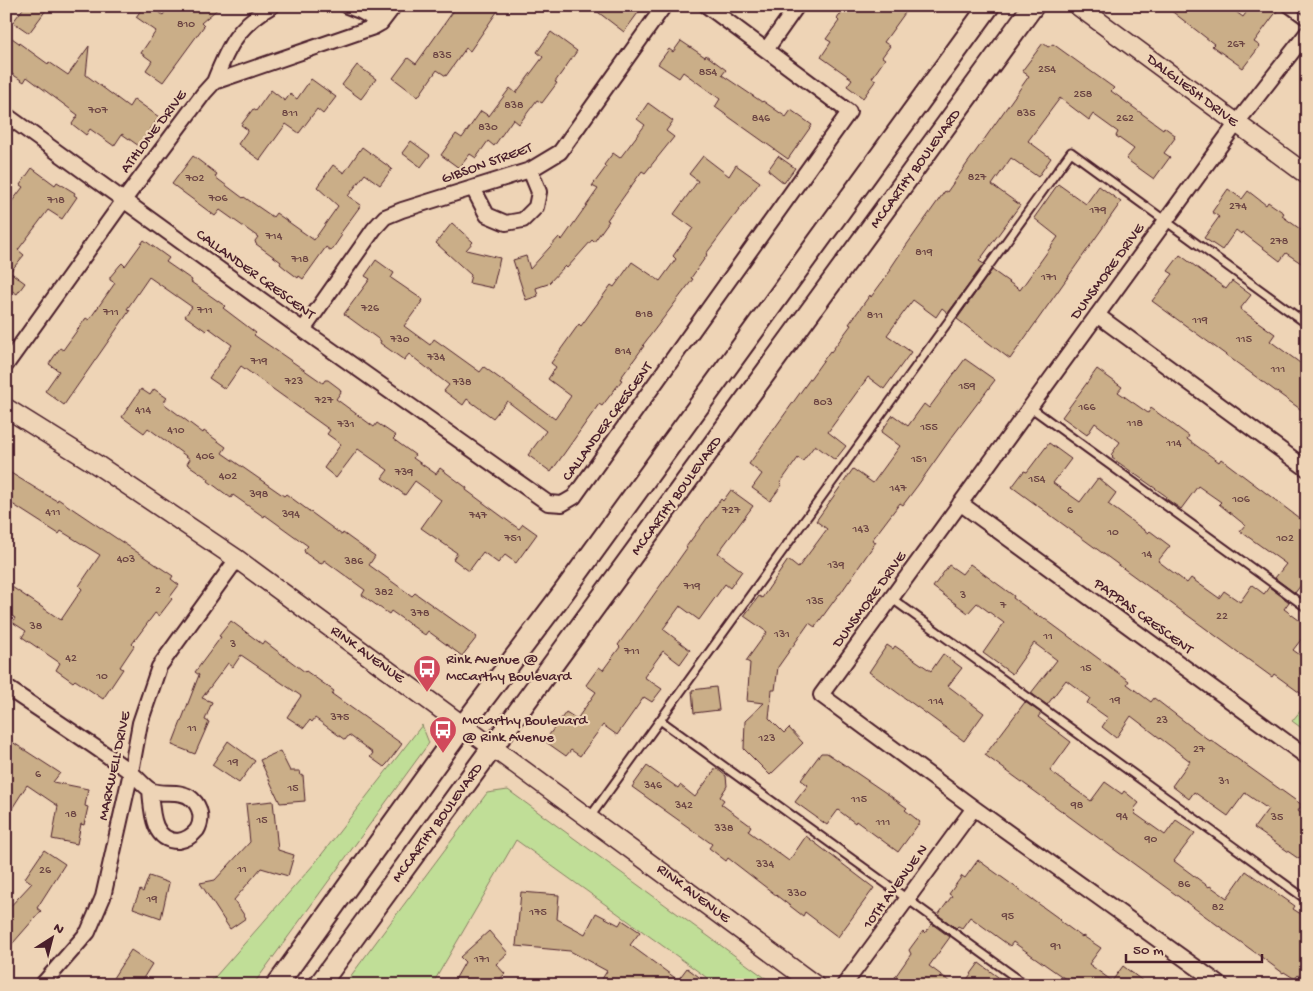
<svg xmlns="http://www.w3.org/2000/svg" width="1313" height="991" font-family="'Gochi Hand',sans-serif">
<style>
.green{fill:#c0de97;stroke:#857e61}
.building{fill:#caae88;stroke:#4a1f2b}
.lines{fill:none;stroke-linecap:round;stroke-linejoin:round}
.service-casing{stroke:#4a1f2b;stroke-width:11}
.minor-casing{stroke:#4a1f2b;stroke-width:18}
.tertiary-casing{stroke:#4a1f2b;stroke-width:21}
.secondary-casing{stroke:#4a1f2b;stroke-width:24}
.service{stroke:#eed4b6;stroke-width:7}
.minor{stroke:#eed4b6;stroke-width:14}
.tertiary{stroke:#eed4b6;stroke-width:18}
.secondary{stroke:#eed4b6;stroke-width:20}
.labels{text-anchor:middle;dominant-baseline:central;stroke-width:4.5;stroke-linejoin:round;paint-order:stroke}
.number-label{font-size:12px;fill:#6a4342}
.street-label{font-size:15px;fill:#4a1f2b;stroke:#eed4b6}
.poi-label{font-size:15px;fill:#4a1f2b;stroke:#eed4b6;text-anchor:start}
</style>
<rect width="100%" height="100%" fill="#eed4b6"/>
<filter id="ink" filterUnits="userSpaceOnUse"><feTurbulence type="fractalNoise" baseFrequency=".02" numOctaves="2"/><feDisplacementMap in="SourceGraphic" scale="10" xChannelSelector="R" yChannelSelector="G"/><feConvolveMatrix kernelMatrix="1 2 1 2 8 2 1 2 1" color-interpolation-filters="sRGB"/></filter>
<g filter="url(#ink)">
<path class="green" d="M1307,703V732L1292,721Z
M422,725L429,743L253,985H208L315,863Z
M508,790L775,985H717L516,840L432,985H344L487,793Z"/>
<path class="building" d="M25,6H49L29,33L13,22Z
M144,6H151L163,15L169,6H221L201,23L204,26L163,82L146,70L152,61L141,53L156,31L136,17Z
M457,6H501L470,51L466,48L446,76L437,70L418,97L393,78L408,58L416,64Z
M590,6H643L624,32Z
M846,6H910L884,42L890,46L882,57L885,59L872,78L876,80L863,98L847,86L852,79L821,57L831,42L826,39L839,21L837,19Z
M1165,6H1228L1243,17L1251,6L1280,7L1254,42L1260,46L1243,68L1212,46L1214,44Z
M551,32L577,51L555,82L557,83L542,103L537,100L519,124L513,119L494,146L488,141L476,158L470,154L459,168L441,155L456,134L462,138L481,111L489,116L510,88L516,93L543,57L537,52Z
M12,38L48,64L49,62L68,75L89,46L86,75L129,107L134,99L159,117L139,146L122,134L114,146L90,129L86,135L72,124L78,115L27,77L24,82L6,70V47Z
M681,41L705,57L706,55L726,70L722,75L762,102L763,101L786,117L791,110L812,125L788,159L715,107L720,99L683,72L679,78L658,64L669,49L673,52Z
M1043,43L1048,47L1053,44L1114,88L1111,91L1163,129L1164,127L1175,135L1174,137L1175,138L1164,153L1170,157L1154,179L1126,159L1134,149L1116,136L1118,132L1093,114L1089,120L1060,98L1028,141L1051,158L1038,177L1011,158L992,185L1020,205L979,261L984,264L948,313L942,308L936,317L913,300L887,335L911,352L884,389L868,377L828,432L846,446L835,460L815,445L803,461L798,458L780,483L782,485L770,501L752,488L762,474L749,464L830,351L831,352L851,325L849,324L870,295L871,297L891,270L890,269L898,257L945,191L947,192L1029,76L1022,71Z
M357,65L376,79L361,99L342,85Z
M311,79L336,97L323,114L317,109L299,133L286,124L260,160L238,144L248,130L241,125L253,109L256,111L271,90L285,101L290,94L297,99Z
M648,103L673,121L666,131L674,137L645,173L642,171L607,220L609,221L594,242L592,240L567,268L565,266L548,284L536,288L538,296L526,300L513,260L526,256L530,269L559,237L562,240L598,189L592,186L606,167L604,165L613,153L620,158L645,125L637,119Z
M411,141L430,155L421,167L402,153Z
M362,147L392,169L380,185L365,174L348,196L361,205L340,234L342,235L331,251L326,247L303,279L299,276L298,278L286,269L280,264L281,262L256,244L255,241L258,237L220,210L215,216L172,184L193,156L217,174L215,177L243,198L244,197L273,217L276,213L314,240L338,206L317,187L333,165L344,173Z
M703,156L729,176L736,165L760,182L706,254L707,255L691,278L693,279L643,345L644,346L620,379L622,380L602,406L599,404L551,472L528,455L546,431L507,401L493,418L467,399L463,405L444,391L449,385L409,354L404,360L380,343L381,341L344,314L370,279L365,276L376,260L394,273L391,278L423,300L404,326L430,345L434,339L480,372L484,367L555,419L571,396L548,379L556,367L551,363L579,324L581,326L611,285L614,287L632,262L660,281L676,259L673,256L693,228L674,214L698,181L689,174Z
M778,156L795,168L784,183L768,170Z
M32,168L55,185L57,182L62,185L75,193L74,195L77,197L62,219L48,210L18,250L24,255L10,272L25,283L17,294L6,287V213L12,205L10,204L23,187L20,185Z
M1058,184L1086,204L1099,186L1121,202L1010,359L957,319L992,270L1020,290L1058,237L1034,218Z
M1228,189L1242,199L1248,191L1266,205L1268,202L1284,213L1282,216L1307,234V267L1286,253L1280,261L1242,232L1241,234L1236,230L1222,250L1204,238L1219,217L1212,212Z
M452,223L473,242L466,250L500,258L493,288L469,283L471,275L436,243Z
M144,240L169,258L166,262L192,280L191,282L225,306L223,308L256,333L254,335L323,383L325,380H328L340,389L341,392L336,399L374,427L377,423L396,436L393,439L415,455L413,458L436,474L440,468L467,488L466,490L519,529L523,524L537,534L516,563L505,555L498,563L483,552L469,571L453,559L457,553L421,528L441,500L415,481L405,495L382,478L388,470L358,449L336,478L324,468L341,444L327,434L330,430L241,366L225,389L209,378L232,345L209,328L206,331L185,316L192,307L149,277L127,309L130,310L64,405L45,391L59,371L49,364L60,348L63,350L86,318L89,320L115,283L110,280V277L120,265L122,263L125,266Z
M1180,255L1226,289L1232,281L1251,295L1240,309L1275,334L1270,341L1307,368V414L1152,301L1173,274L1168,271Z
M965,359L995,380L949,441L918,485L903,505L900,503L872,540L876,542L840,594H839L815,627L809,623L778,667L775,690H772L769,718L784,733L789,728L803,743L770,775L744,749L745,721L764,703L747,701L750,663L746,661L767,632L744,616L759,596L762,598L788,560L798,568L827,529L816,521L853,469L873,483L900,446L881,432L893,415L908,426L924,404L929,408Z
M1097,369L1122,387L1118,392L1148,413L1151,408L1189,436L1187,439L1219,462L1221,459L1307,524V577L1295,593L1275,578L1286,564L1240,531L1245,525L1219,504L1221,502L1198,486L1181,509L1165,498L1166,496L1112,458L1113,457L1111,455L1120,442L1095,423L1087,435L1062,417Z
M141,389L150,395L154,389L167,398L163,403L203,433L204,431L226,447L222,453L284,496L286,494L342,535L343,533L375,556L369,565L412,596L415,593L477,637L462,656L428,631L425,635L391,611L389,614L362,595L365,590L324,560L322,564L319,563L305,553L304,550L308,546L265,515L264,517L233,495L231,498L208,481L209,479L187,464L190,459L148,428L144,433L122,417Z
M1049,443L1071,459L1053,483L1080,502L1098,478L1116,493L1108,504L1148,533L1150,531L1170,546L1158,561L1187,583L1191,578L1219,598L1224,591L1240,602L1252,585L1264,594L1269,587L1289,602L1284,609L1307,626V632L1293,650L1307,660V698L1274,674L1272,677L1012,487L1024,471L1027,472Z
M6,470L45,494L57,501L58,499L104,530L173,576L171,579L179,585L170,597L172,599L159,616L155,613L132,644L134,646L120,667L123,669L103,699L75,680L73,682L56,670L60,663L22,637L26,631L12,622L15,618L6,612V583L61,620L82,589L79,586L100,555L61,531L59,534L6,500Z
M731,490L753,506L718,553L742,571L730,588L725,584L699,620L680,606L663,629L690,650L680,664L663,651L644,677L662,689L652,702L644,697L617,735L603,725L580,756L571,750L566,756L546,742L551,736L549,735L566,712L577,719L596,692L586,685L599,667L603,670L620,647L618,645L687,548L686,547L721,499L723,501Z
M970,564L1014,596L1013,598L1040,617L1041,616L1129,681L1127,684L1151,702L1154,698L1210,741L1211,740L1302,805L1298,811L1307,818V848L1299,859L1254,828L1268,809L1245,793L1228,816L1194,792L1189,799L1172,786L1190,761L1131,716L1116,738L1102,727L1108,718L1087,703L1090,698L1066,680L1047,705L1031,693L1057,660L1034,643L1012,674L983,653L1004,623L977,603L968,613L933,587L949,565L962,574Z
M231,621L262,644L264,641L305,672L306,671L334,691L332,694L402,744L387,764L384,767L370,757L373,753L349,735L345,740L315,718L312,722L310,720L304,728L287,717L301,696L241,655L233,667L228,663L202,698L212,702L205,720L209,722L195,754L172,745L199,675L195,672L221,637L219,636Z
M887,645L893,649L895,646L931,671L943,654L962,668L948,686L984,713L964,741L869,672Z
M716,687L719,710L694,713L692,690Z
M1025,702L1041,713L1038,717L1071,742L1050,771L1091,801L1105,782L1122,794L1124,791L1139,803L1134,809L1136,811L1134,813L1165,835L1176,820L1195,833L1174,861L1209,887L1210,886L1227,898L1246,871L1295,906L1293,909L1307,918V979L1298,975L1295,979L1284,972L1283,973L985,755Z
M6,738L60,773L53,782L88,789L85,806L88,807L84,825L81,824L77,844L52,839L58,806L27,785L6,818Z
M228,741L255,761L239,783L212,765Z
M280,751L290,771H300L301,776L303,775L305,801L280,803L260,760Z
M821,753H827L889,795L907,808L905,810L920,822L898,852L856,821L855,823L838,810L827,825L795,802L808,785L801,780Z
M647,766L678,788L680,785L695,797L716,768L726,776L727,786L720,797L724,800L721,804L751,826L748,831L789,861L806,836L874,888L838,937L805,912L803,916L728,858L726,861L709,848L712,844L632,787Z
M273,801L278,850L294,855L288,876L261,868L234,900L246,918L230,929L200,883L215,880L250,842L246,804Z
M44,850L65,864L37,908L41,911L6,951V911L32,883L25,878Z
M978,860L1061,920L1060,921L1082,937L1083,936L1101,948L1089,964L1112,981L1123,966L1148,985H1074L1013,942L1010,946L970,917L962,928L958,926L956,928L938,915L952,896L949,894L962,876L965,878Z
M149,876L169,883L161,918L133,908L140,890L143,892Z
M521,892L559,895L557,919L585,934L596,913L619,925L622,920L640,932L630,945L678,980L687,968L710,985H610L602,979L607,971L570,951L516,946Z
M932,924L950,937L929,966L955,985H905L895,977L911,954L909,950L923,931L925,933Z
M489,931L508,953L496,964L505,974L493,985H452L465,962L460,957Z
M131,950L152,964L139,985H123L113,978Z
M979,963L1009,985H963Z"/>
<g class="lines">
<defs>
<path id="service" d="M1285,6L1307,22
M1030,407L1307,608
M891,598L1307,900
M660,720L1026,985
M590,817L1071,152L1307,324"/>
<path id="minor" d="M347,6L360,11L381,23
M766,50L797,6
M214,82C228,47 238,25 272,6
M6,115L303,330L548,503L562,504L574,497L849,112L707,6
M473,188L487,215L506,223L523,220L536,207L539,192L530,170
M1097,315L1307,469
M303,330L374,229L385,217L402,210L530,170L560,152L664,6
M6,365L124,200L204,93L214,82L374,27L381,23L394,6
M960,503L1307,757
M6,687C47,715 89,742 129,771C136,776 142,784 149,789C160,797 180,788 192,799C201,807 203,820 197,830C192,836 185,840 178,841C151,841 152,809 150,790
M42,985L88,932L103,897L131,772L140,723L159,667L237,559
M844,985L974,808
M1221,985L974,808L821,695L1236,124L1307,33"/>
<path id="tertiary" d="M1078,6L1307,175
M6,408L99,466L237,559L815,985"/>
<path id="secondary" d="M277,985L463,726L563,593L989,6
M319,985L1033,6"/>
</defs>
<use href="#service" class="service-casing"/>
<use href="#minor" class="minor-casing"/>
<use href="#tertiary" class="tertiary-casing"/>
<use href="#secondary" class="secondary-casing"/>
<use href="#service" class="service"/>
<use href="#minor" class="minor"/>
<use href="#tertiary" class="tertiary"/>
<use href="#secondary" class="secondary"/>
</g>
</g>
<defs>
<symbol id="bus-pin" viewBox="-11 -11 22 30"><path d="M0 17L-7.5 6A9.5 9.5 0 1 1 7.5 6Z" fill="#d1495b" stroke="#eed4b6"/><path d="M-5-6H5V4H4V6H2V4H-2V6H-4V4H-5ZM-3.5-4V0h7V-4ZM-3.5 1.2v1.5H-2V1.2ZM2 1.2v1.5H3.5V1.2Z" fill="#fff"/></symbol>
</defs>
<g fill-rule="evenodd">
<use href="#bus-pin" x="411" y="653" width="32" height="43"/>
<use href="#bus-pin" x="427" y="714" width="32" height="43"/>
</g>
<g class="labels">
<g class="number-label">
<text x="186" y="25">810</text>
<text x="1236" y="45">267</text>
<text x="442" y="56">835</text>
<text x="1047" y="70">254</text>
<text x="708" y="73">854</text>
<text x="1083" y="95">258</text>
<text x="514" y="106">838</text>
<text x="98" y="111">707</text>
<text x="290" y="114">811</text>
<text x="1026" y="114">835</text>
<text x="761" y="119">846</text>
<text x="1125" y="119">262</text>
<text x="488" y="128">830</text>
<text x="977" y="178">827</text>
<text x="195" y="179">702</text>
<text x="218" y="199">706</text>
<text x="56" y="201">718</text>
<text x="1238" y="207">274</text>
<text x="1098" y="211">179</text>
<text x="274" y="237">714</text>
<text x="1279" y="242">278</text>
<text x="924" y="253">819</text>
<text x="300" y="260">718</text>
<text x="1049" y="278">171</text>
<text x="370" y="309">726</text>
<text x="205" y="311">711</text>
<text x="111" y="313">711</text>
<text x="644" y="315">818</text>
<text x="875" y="316">811</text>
<text x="1200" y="321">119</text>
<text x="400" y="340">730</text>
<text x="1244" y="340">115</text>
<text x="623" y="352">814</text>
<text x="436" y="358">734</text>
<text x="259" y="362">719</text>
<text x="1278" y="370">111</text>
<text x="294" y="382">723</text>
<text x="462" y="383">738</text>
<text x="967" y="387">159</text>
<text x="324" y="401">727</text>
<text x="823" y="403">803</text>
<text x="1087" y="408">166</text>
<text x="143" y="411">414</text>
<text x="1135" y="424">118</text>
<text x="346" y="425">731</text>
<text x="929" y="428">155</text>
<text x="176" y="431">410</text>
<text x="1174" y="444">114</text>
<text x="205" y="457">406</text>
<text x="919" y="460">151</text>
<text x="404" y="473">739</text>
<text x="228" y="477">402</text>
<text x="1037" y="480">154</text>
<text x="898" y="489">147</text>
<text x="259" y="495">398</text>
<text x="1241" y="500">106</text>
<text x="731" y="511">727</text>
<text x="1070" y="511">6</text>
<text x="53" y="513">411</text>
<text x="291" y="515">394</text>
<text x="478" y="516">747</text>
<text x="861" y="530">143</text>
<text x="1113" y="533">10</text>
<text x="513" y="539">751</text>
<text x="1285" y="539">102</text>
<text x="1147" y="555">14</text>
<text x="126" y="560">403</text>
<text x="354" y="562">386</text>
<text x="836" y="566">139</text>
<text x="692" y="587">719</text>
<text x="158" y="591">2</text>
<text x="384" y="593">382</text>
<text x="963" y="596">3</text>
<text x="815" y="602">135</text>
<text x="1003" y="606">7</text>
<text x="420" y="614">378</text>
<text x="1222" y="617">22</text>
<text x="36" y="627">38</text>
<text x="782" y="635">131</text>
<text x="1048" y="637">11</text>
<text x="233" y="645">3</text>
<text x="632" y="652">711</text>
<text x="71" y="659">42</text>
<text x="1086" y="669">15</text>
<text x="102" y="677">10</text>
<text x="1115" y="701">19</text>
<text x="936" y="702">114</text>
<text x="340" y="718">375</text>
<text x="1162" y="721">23</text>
<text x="192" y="729">11</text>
<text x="767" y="739">123</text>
<text x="1199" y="750">27</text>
<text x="233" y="763">19</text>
<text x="38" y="775">6</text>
<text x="1224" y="782">31</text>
<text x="653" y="786">346</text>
<text x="293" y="789">15</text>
<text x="859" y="800">115</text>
<text x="684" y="806">342</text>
<text x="1077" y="806">98</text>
<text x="71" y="815">18</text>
<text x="1122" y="817">94</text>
<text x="1277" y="818">35</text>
<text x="262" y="821">15</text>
<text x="883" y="823">111</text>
<text x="724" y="829">338</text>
<text x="1151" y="840">90</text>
<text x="765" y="865">334</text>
<text x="242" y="870">11</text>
<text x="45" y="871">26</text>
<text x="1184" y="885">86</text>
<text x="797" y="894">330</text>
<text x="152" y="900">19</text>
<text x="1218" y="908">82</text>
<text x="538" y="913">175</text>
<text x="1008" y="917">95</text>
<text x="1056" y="947">91</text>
<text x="482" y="960">171</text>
</g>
<g class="street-label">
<text transform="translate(1192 91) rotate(37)">DALGLIESH DRIVE</text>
<text transform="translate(154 132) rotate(-53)">ATHLONE DRIVE</text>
<text transform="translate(487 164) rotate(-20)">GIBSON STREET</text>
<text transform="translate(916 169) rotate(-54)">MCCARTHY BOULEVARD</text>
<text transform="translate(1108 272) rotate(-54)">DUNSMORE DRIVE</text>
<text transform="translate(255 275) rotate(36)">CALLANDER CRESCENT</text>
<text transform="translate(608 422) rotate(-54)">CALLANDER CRESCENT</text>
<text transform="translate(677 496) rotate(-54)">MCCARTHY BOULEVARD</text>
<text transform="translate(870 600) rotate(-54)">DUNSMORE DRIVE</text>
<text transform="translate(1143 617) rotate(36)">PAPPAS CRESCENT</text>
<text transform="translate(367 655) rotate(36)">RINK AVENUE</text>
<text transform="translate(115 766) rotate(-78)">MARKWELL DRIVE</text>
<text transform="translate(438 823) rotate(-54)">MCCARTHY BOULEVARD</text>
<text transform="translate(896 887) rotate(-54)">10TH AVENUE N</text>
<text transform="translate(693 894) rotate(37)">RINK AVENUE</text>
</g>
<g class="poi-label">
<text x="446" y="660">Rink Avenue @<tspan x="446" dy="17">McCarthy Boulevard</tspan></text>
<text x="462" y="721">McCarthy Boulevard<tspan x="462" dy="17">@ Rink Avenue</tspan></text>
</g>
</g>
<rect width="1313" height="991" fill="none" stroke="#eed4b6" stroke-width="25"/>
<rect x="12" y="12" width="1288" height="966" fill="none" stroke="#4a1f2b" stroke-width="2" filter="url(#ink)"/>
<g transform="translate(52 938) rotate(36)" stroke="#eed4b6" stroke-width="4" paint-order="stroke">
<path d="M0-4L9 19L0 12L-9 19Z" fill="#4a1f2b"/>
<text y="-8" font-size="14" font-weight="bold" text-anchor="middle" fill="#4a1f2b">N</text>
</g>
<path d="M1126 954v8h136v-8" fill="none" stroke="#4a1f2b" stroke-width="2.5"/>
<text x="1133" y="954" font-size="15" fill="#4a1f2b" stroke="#eed4b6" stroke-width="4" paint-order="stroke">50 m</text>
</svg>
